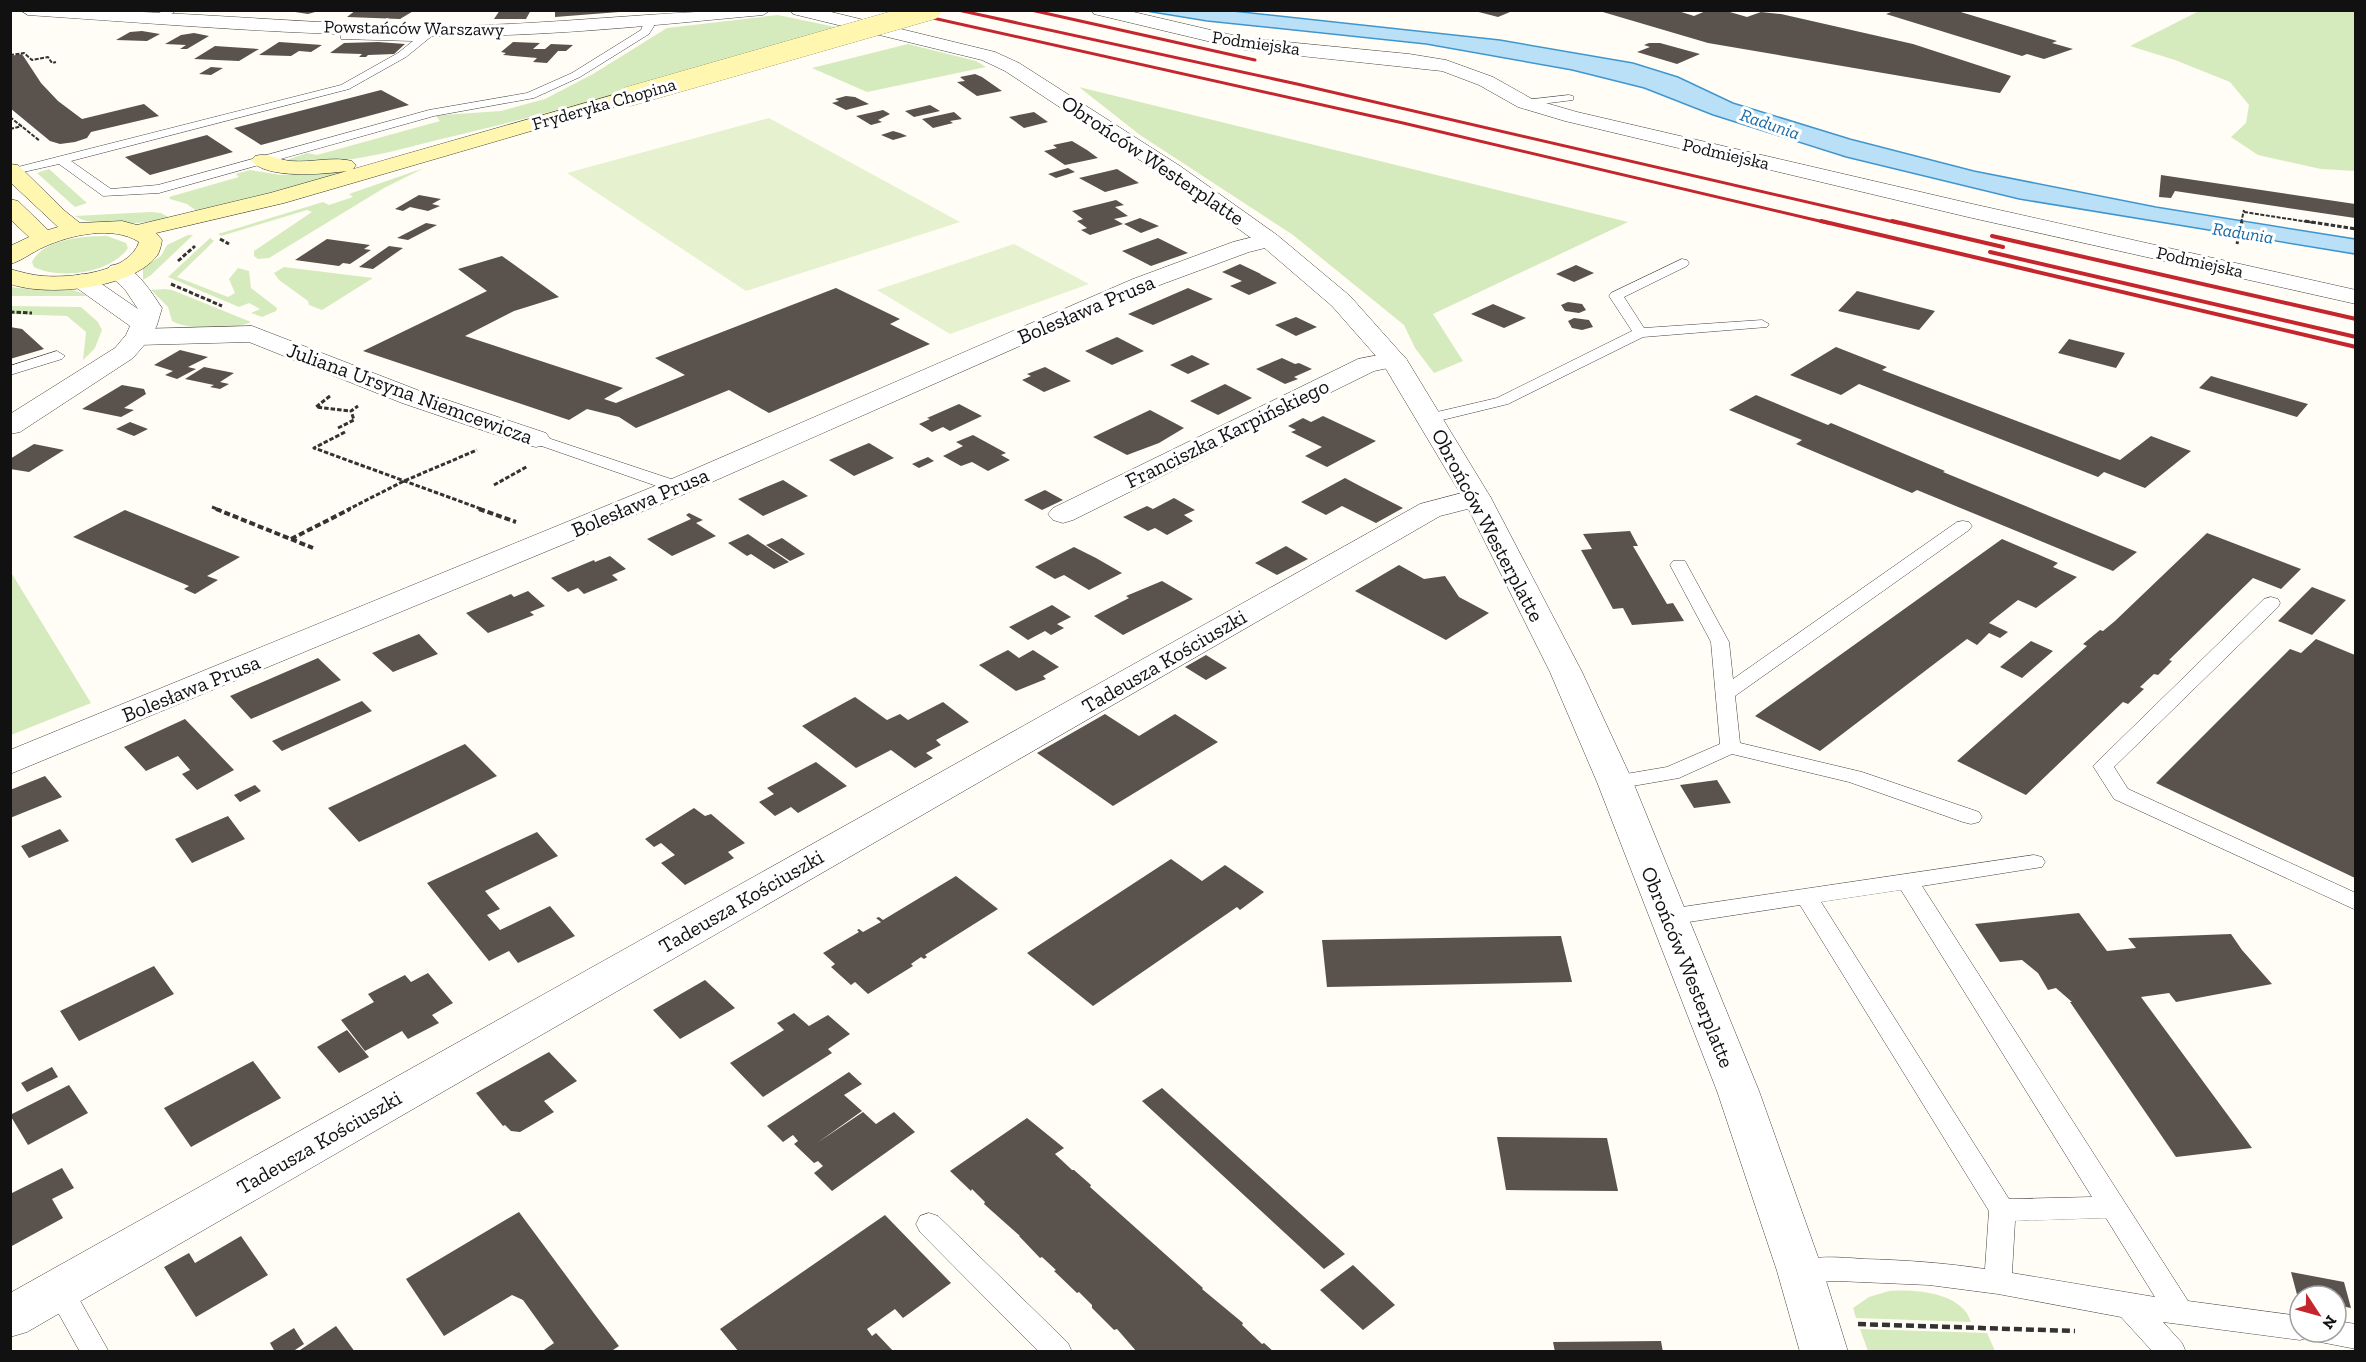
<svg xmlns="http://www.w3.org/2000/svg" width="2366" height="1362" font-family="'Zilla Slab',serif">
<style>
.green{fill:#d5ebbd}
.pitch{fill:#e6f2cf}
.water{fill:#b9e0f7;stroke:#3f96cf;stroke-width:1.5}
.building{fill:#5a524d}
.lines{fill:none;stroke-linecap:round;stroke-linejoin:round}
.service-casing{stroke:#444;stroke-width:1}
.minor-casing{stroke:#444;stroke-width:1}
.tertiary-casing{stroke:#444;stroke-width:1}
.secondary-casing{stroke:#333;stroke-width:1}
.path-far3{stroke:#333;stroke-width:2;stroke-dasharray:4 1.5;stroke-linecap:butt}
.path-far2{stroke:#333;stroke-width:3;stroke-dasharray:4.5 2;stroke-linecap:butt}
.path-far1{stroke:#333;stroke-width:4;stroke-dasharray:6 3;stroke-linecap:butt}
.path{stroke:#333;stroke-width:4.5;stroke-dasharray:8 4;stroke-linecap:butt}
.service{fill:#fff;fill-rule:evenodd}
.minor{fill:#fff;fill-rule:evenodd}
.tertiary{fill:#fff;fill-rule:evenodd}
.secondary{fill:#fff6b0;fill-rule:evenodd}
.rail-far1{stroke:#c4262e;stroke-width:3}
.rail{stroke:#c4262e;stroke-width:4}
.secondary-bridge-casing{stroke:#333;stroke-width:20;stroke-linecap:butt}
.secondary-bridge{stroke:#fff6b0;stroke-width:20}
.labels{text-anchor:middle;dominant-baseline:central;stroke-width:6;stroke-linejoin:round;paint-order:stroke}
.far-street-label{font-size:18px;fill:#111;stroke:#fff}
.far-water-label{font-size:18px;font-style:italic;fill:#1768a6;stroke:#fff}
.street-label{font-size:21px;fill:#111;stroke:#fff}
</style>
<rect width="100%" height="100%" fill="#fffdf5"/>
<path class="green" d="M2199,11H2355V171L2321,169L2258,155L2231,137L2246,123L2249,105L2230,82L2175,60L2130,46Z
M778,15L845,29C715,65 586,105 454,136C399,149 342,168 284,161L307,153L317,155L440,121L436,116L442,115L501,111L545,99L593,74L667,28Z
M908,44L976,61L986,67L867,92L812,68Z
M1079,87L1628,222L1433,314L1463,361L1434,373L1415,348L1404,325L1293,235L1140,135Z
M424,168L384,188L269,258L258,259L254,256V251L312,212L307,210L221,236L218,234L323,202L329,205L353,197L349,194Z
M49,169L87,203L75,207L37,173Z
M250,170L281,175L352,170L198,212L187,204L170,199L169,197L239,177L236,174Z
M151,212L161,213L170,218C149,223 93,229 75,216Z
M188,235H193L151,275L143,280V267L161,256L167,245Z
M107,236L126,243L128,248C111,273 60,280 34,267L32,262C43,239 84,236 107,236Z
M210,238L214,241L177,277L228,297L235,293L229,279L238,268L249,271L251,288L277,308L276,311L262,317L251,313L260,309L249,303L239,307L168,277Z
M284,267L373,278L322,310L309,305L308,301L279,280L274,273Z
M11,287C34,292 68,283 87,296H11Z
M165,289L172,290L251,322C232,330 190,331 172,321L168,307L151,290Z
M11,306L81,307L98,322L102,330L95,348L83,360L86,332L67,316L11,314Z
M12,574L91,703L11,735L10,575Z
M1889,1291C1914,1289 1962,1292 1971,1322L1856,1318L1853,1308L1869,1297Z
M1860,1329L1987,1333L1995,1351H1868Z"/>
<path class="pitch" d="M769,118L960,222L746,291L567,173Z
M1014,244L1089,284L950,334L877,290Z"/>
<path class="water" d="M1233,11L1500,40L1633,63L1678,77L1733,103L1850,139L1974,171L2156,207L2355,239V254L2019,199L1846,157L1713,115L1644,88L1572,70L1426,44L1207,21L1146,11Z"/>
<path class="building" d="M282,10H322L308,14Z
M356,10H415L400,19L347,17Z
M500,10H531L526,19H494Z
M555,10H619V12L555,17Z
M1471,10H1504L1510,12L1498,17Z
M1596,10H1675L1694,16L1708,10H1723L1747,17L1761,12L1781,14L1913,44L2011,76L2000,93L1708,43Z
M1896,10H1954L2057,41L2052,43L2073,49L2044,59L2027,54L2022,56L1886,14Z
M142,31L160,34L147,41L116,40L130,32Z
M194,33L209,36L187,49H180L186,45L165,44L181,35Z
M279,42L308,44L322,45L311,52L299,51L291,56L259,55Z
M378,42L405,44L394,54L368,55L366,57H359L362,54L330,53L344,43Z
M513,42L540,43L533,49H545L551,44L573,45L566,51H558L547,63L533,62L537,58L503,55L506,53L501,52Z
M1649,43H1660L1700,54L1677,64L1637,52L1650,47L1644,45Z
M215,46L259,49L239,61L194,59Z
M22,54L41,83L58,101L82,119L144,104L159,116L91,132L87,138L75,142L60,144L50,141L10,108V56Z
M211,67L223,68L211,75L199,74Z
M975,74L982,77L1002,91L977,96L957,82L965,81L960,77Z
M381,90L409,105L261,145L234,128Z
M846,96L855,97L869,104L846,110L832,103L839,101L835,99Z
M930,105L940,111L914,117L905,111Z
M883,110L890,114L878,120L882,122L871,125L856,116Z
M954,112L962,119L950,121L953,123L933,128L922,119Z
M1034,112L1048,122L1024,128L1009,117Z
M893,131L900,133L907,136L893,140L881,135Z
M207,135L233,152L150,175L125,157Z
M1072,141L1087,150L1098,158L1065,165L1044,151L1057,148L1053,145Z
M1068,168L1075,172L1056,178L1048,174Z
M1117,169L1139,183L1105,192L1079,178Z
M2161,175L2355,204V218L2175,191L2171,198L2159,197Z
M419,195L441,199L432,204L440,206L428,211L410,207L403,211L395,209Z
M1116,200L1124,205L1115,207L1128,216L1114,219L1123,224L1090,235L1081,230L1087,228L1077,221L1083,219L1072,211Z
M1140,218L1159,226L1141,233L1124,224Z
M426,223L437,225L408,240L397,238Z
M1158,238L1188,253L1151,266L1122,251Z
M327,239L370,245L364,249L371,250L350,264L343,263L339,266L295,260Z
M389,246L403,248L373,269L359,267Z
M502,256L559,297L514,311L465,336L623,388L604,399L616,403L685,375L655,358L836,288L900,319L890,324L930,344L769,413L729,390L636,428L619,417L587,409L569,420L363,351L487,291L458,269Z
M1240,264L1261,274H1260L1277,283L1249,295L1230,286L1242,281L1222,272Z
M1576,265L1594,273L1574,282L1556,274Z
M1188,288L1213,299L1153,325L1128,314Z
M1857,291L1935,311L1919,330L1838,311Z
M1568,302L1582,304L1586,310L1579,313L1565,311L1561,305Z
M1493,304L1526,318L1504,328L1471,314Z
M1296,317L1317,327L1296,336L1275,325Z
M1574,318L1589,320L1593,327L1582,330L1572,328L1568,321Z
M10,327L22,329L44,349L10,359Z
M1117,337L1144,351L1112,365L1085,351Z
M2069,339L2125,353L2116,368L2058,353Z
M1836,347L1887,367L1882,370L2120,460L2151,436L2191,451L2145,488L2104,472L2098,477L1859,384L1841,395L1790,375Z
M180,350L208,357L188,367L196,369L177,379L165,375L173,371L154,365Z
M1192,355L1210,364L1188,374L1170,365Z
M1282,358L1295,364L1299,363L1312,369L1294,377L1298,379L1285,384L1256,369Z
M204,367L234,373L220,382L229,384L220,389L210,387L214,385L185,379Z
M1045,367L1071,381L1044,392L1022,380L1031,376L1027,374Z
M2211,376L2308,404L2297,417L2199,388Z
M1225,384L1252,398L1218,415L1190,401Z
M122,385L144,389L146,394L124,408L134,410L121,417L82,409Z
M1756,395L1828,425L1831,423L1945,471L1943,472L2137,552L2113,571L1917,490L1912,493L1796,444L1802,440L1729,410Z
M959,404L982,416L950,431L943,427L932,432L919,424L930,419L927,418Z
M1150,410L1184,428L1159,443L1127,455L1093,437Z
M1323,416L1376,441L1327,467L1305,456L1322,447L1291,432L1296,430L1288,426L1303,418L1311,422Z
M130,422L148,429L134,436L116,429Z
M973,435L1006,453L1001,455L1010,460L988,471L972,462L961,466L943,456L963,446L956,442Z
M869,443L894,458L854,476L829,460Z
M34,444L64,450L29,472L10,469V459Z
M928,457L934,461L919,468L912,464Z
M1345,478L1360,486L1403,508L1376,523L1342,506L1326,515L1301,502Z
M783,480L808,496L763,516L738,499Z
M1045,490L1063,500L1042,510L1024,500Z
M1174,498L1195,510L1184,515L1193,521L1167,535L1155,528L1148,531L1123,517L1147,506L1153,509Z
M125,510L240,557L207,576L218,580L195,594L184,589L189,586L73,537Z
M689,513L703,520L696,523L716,536L672,556L647,539L691,519L686,515Z
M1630,531L1638,546H1633L1667,604L1673,603L1684,621L1632,625L1623,608L1613,609L1581,550L1592,549L1583,534Z
M2207,533L2301,569L2281,589L2253,578L2169,660L2172,661L2158,675L2154,674L2140,687L2144,689L2128,704L2123,702L2026,795L1957,761L2087,646L2083,644L2100,630L2103,631L2115,621Z
M748,534L789,562L774,569L751,554L747,556L728,543Z
M782,538L805,554L790,561L766,545Z
M2002,539L2058,563L2053,567L2077,577L2036,608L2018,600L1989,623L2008,632L2000,638L1989,633L1977,645L1967,639L1820,751L1755,716Z
M1286,546L1308,559L1277,575L1255,563Z
M1074,547L1096,558L1122,573L1089,590L1064,575L1055,579L1035,567Z
M610,556L626,569L612,575L618,580L584,594L578,588L568,592L551,578L594,560L595,562Z
M1399,565L1424,579L1445,576L1459,597L1489,613L1446,640L1355,591Z
M1162,581L1193,599L1123,635L1094,616L1129,598L1126,596Z
M2312,587L2346,600L2312,635L2278,621Z
M528,591L545,606L530,612L534,615L488,633L466,613L511,594L514,597Z
M1052,605L1071,617L1057,624L1064,628L1051,635L1045,631L1028,640L1009,627Z
M419,634L438,654L393,672L372,653Z
M2316,639L2355,655V878L2156,783L2290,649L2301,653Z
M2031,641L2053,651L2022,678L2000,667Z
M1008,650L1019,658L1033,650L1059,667L1043,676L1046,679L1016,691L979,665Z
M1206,655L1227,668L1206,680L1185,667Z
M318,658L341,680L251,719L230,696Z
M855,697L887,720L900,714L908,720L943,702L969,722L936,740L941,745L926,753L933,758L915,768L891,750L856,768L802,726Z
M362,701L372,711L282,751L272,741Z
M1105,714L1139,736L1175,714L1218,742L1113,806L1037,753Z
M185,719L234,770L197,790L182,774L190,770L178,756L146,771L124,747Z
M465,744L497,776L359,842L328,808Z
M816,762L847,786L798,813L791,807L775,816L759,802L774,794L767,788Z
M45,776L62,797L10,818V790Z
M1717,780L1731,803L1694,808L1680,785Z
M255,785L261,791L240,802L234,795Z
M694,808L705,816L711,814L745,843L728,852L734,858L685,885L661,863L675,855L661,843L654,847L645,839Z
M228,816L245,839L192,863L175,839Z
M60,829L69,841L29,858L21,846Z
M537,832L558,856L485,891L500,909L487,915L500,930L550,906L575,936L518,963L509,951L489,961L427,883Z
M1171,859L1202,881L1225,865L1264,892L1240,910L1237,907L1093,1006L1027,953Z
M956,876L998,909L925,955L927,957L924,959L921,957L911,964L913,966L868,994L855,982L851,985L831,967L835,964L823,953L859,932L857,930L859,929L863,932L881,922L876,918L879,917L883,920Z
M2079,913L2107,951L2136,948L2128,938L2231,934L2242,950L2272,984L2176,1002L2169,993L2141,997L2252,1148L2176,1157L2070,1002H2072L2056,988L2048,990L2038,973L2022,960L2000,962L1975,924Z
M1561,936L1572,982L1327,987L1322,940Z
M154,966L174,994L79,1041L60,1011Z
M428,973L453,1003L432,1015L439,1023L408,1039L402,1031L365,1051L341,1020L374,1002L368,994L405,975L411,982Z
M705,980L735,1008L680,1039L653,1010Z
M794,1013L809,1026L828,1015L850,1034L828,1049L832,1053L763,1097L730,1063L784,1030L777,1023Z
M347,1030L369,1057L339,1073L317,1047Z
M549,1052L577,1081L544,1101L554,1112L520,1132L511,1131L505,1125L503,1126L476,1093Z
M253,1061L281,1098L191,1147L164,1108Z
M52,1067L58,1077L27,1092L21,1083Z
M849,1072L862,1084L844,1095L862,1111L817,1143L863,1112L876,1124L894,1112L915,1132L832,1191L814,1173L823,1166L818,1161L814,1163L794,1144L798,1141L793,1135L783,1142L767,1126Z
M69,1085L88,1113L28,1145L10,1115Z
M1162,1088L1345,1254L1324,1269L1142,1101Z
M1027,1118L1064,1148L1055,1154L1072,1170H1074L1091,1185L1090,1187L1203,1288L1202,1289L1243,1323L1242,1325L1262,1344L1264,1343L1274,1352H1137L1117,1329L1114,1330L1092,1308V1305L1079,1292L1077,1293L1054,1271L1056,1270L1042,1257L1040,1258L1019,1236H1020L984,1204L985,1202L972,1189L971,1191L950,1171Z
M1497,1137L1607,1138L1618,1191L1506,1190Z
M62,1168L74,1188L52,1199L63,1218L10,1247V1194Z
M519,1212L596,1316L619,1346L610,1352H541L554,1343L523,1300L512,1295L444,1336L406,1279Z
M885,1215L951,1283L903,1318L895,1309L867,1329L872,1336L876,1333L894,1352H739L720,1329Z
M241,1236L268,1275L196,1317L164,1267L189,1253L195,1263Z
M1353,1265L1395,1305L1363,1330L1320,1290Z
M2291,1272L2344,1282L2351,1308L2336,1305V1296H2300L2299,1302Z
M336,1326L355,1352H297Z
M294,1328L304,1344L292,1352H275L270,1343Z
M1661,1341L1663,1352H1555L1553,1342Z"/>
<g class="lines">
<defs>
<path id="service" d="M164,10H177L162,20H154V16Z
M649,19L653,20L654,26L649,34L580,77L534,98L434,116L159,193L103,196L59,164L10,175V169L341,85L398,53L413,41L341,39V35L356,26L361,29L356,34L421,35L433,28L438,31L406,57L349,89L71,161L111,189L158,185L429,110L527,93L572,73L641,30L645,20Z
M1569,95L1573,96V100L1525,106L1519,103L1525,100Z
M1682,259L1687,260L1689,263L1687,266L1624,297L1644,328L1762,320L1769,324L1767,327L1643,337L1508,404L1430,423L1422,418L1424,415L1497,398L1632,331L1609,296L1611,293Z
M57,351L65,356L62,359L10,375V366Z
M536,434L683,483L685,487L683,491H671L530,442L528,439Z
M1963,521L1969,522L1972,526L1969,530L1735,696L1740,743L1862,772L1979,812L1982,817L1979,822L1971,824L1963,822L1849,782L1732,754L1679,778L1615,789L1608,787L1605,782L1608,777L1667,767L1720,744L1711,642L1670,565L1673,561H1685L1729,642L1733,679L1957,522Z
M2271,597L2278,599L2280,603L2278,607L2114,767L2128,789L2356,893V910L2114,799L2093,766L2264,599Z
M2034,855L2042,857L2045,862L2042,867L1922,886L2188,1301L2300,1316V1332H2336V1321L2356,1324V1349L2315,1341L2312,1333L2310,1337L2300,1340L2163,1322L2182,1343L2186,1352H2153L2121,1317L1998,1294L1929,1285L1837,1281L1800,1283L1790,1279L1786,1271L1790,1263C1813,1255 1840,1257 1864,1259C1905,1260 1945,1263 1985,1269L1989,1211L1800,905L1669,925L1661,923L1658,917L1661,911L1669,909ZM1901,890L2092,1197L2009,1199L1821,902ZM2106,1218L2155,1297L2012,1273L2015,1221Z
M929,1213L938,1216L1068,1343L1072,1352H1039L920,1232L916,1224L920,1216Z
M59,1277L69,1281L109,1352H80L45,1289L49,1281Z"/>
<path id="minor" d="M1269,233L1277,235L1280,240L1277,245L1249,252L1149,289L687,493L10,774V750L667,481L1133,279L1233,242Z
M252,326L420,391L546,433L550,439L546,445L536,447L526,445L402,403L249,342L138,345L129,342L125,337L129,332L138,329Z
M1394,352L1403,355L1407,360L1403,365L1374,371L1073,520L1063,523L1053,520L1048,514L1053,508L1358,359Z
M1477,489L1487,492L1491,498L1487,504L1440,516L27,1332L10,1337V1293L1420,504Z"/>
<path id="tertiary" d="M20,10C53,10 86,9 119,11C225,15 330,25 436,26C548,26 660,10 771,10L763,15C654,25 546,37 437,36C300,36 164,24 28,15Z
M791,10H823L995,52L1019,63L1180,166L1277,235L1350,296L1407,360L1491,498L1582,672L1633,782L1759,1091L1823,1271L1848,1352H1800L1777,1271L1717,1091L1597,782L1550,672L1463,498L1383,364L1332,306L1261,245L1164,176L1005,71L982,60L793,14Z
M1092,10H1125L1245,38L1409,54L1446,60L1493,77L1532,99L1577,112L1968,203L2356,290V304L1968,217L1565,121L1518,107L1479,85L1442,71L1245,50L1094,14Z
M118,264C138,269 151,292 162,308L157,325L151,337L133,358L20,432L10,434V414L115,348L126,335L130,326L74,286L70,281L74,276L82,274L90,276L138,309L126,291L106,271L110,266Z"/>
<path id="secondary" d="M627,91L634,93L637,97L634,101L284,203L156,233L162,240C161,246 160,252 156,257C130,289 47,297 10,284V269C21,272 31,275 43,276C70,278 129,273 139,242C113,225 70,235 44,247C32,252 22,261 10,264V246L29,237L10,219V199L18,201L48,230L58,227L10,182V164L18,165L65,211L80,223L122,221L137,225L270,193L347,171C326,174 265,180 251,160L255,156C267,152 278,160 291,161C311,163 333,156 352,161L356,165L353,169Z"/>
</defs>
<use href="#service" class="service-casing"/>
<use href="#minor" class="minor-casing"/>
<use href="#tertiary" class="tertiary-casing"/>
<use href="#secondary" class="secondary-casing"/>
<path class="path-far3" d="M10,55L24,53L32,60L48,57L52,63L56,62
M10,117L40,141
M10,129L22,126
M2244,212L2315,223
M2241,223L2244,210"/>
<path class="path-far2" d="M2305,221L2356,229
M220,239L229,244
M2237,244L2242,221
M178,261L195,246
M171,284L222,306
M10,312L32,313
M330,396L316,407L351,411
M338,428L354,420L351,411L358,406
M345,432L314,448L484,510
M494,485L528,466
M212,507L220,510
M347,510L404,481L477,450"/>
<path class="path-far1" d="M216,509L313,548
M479,509L516,522
M291,539L350,509"/>
<path class="path" d="M1858,1324L2075,1331"/>
<use href="#service" class="service"/>
<use href="#minor" class="minor"/>
<use href="#tertiary" class="tertiary"/>
<use href="#secondary" class="secondary"/>
<path class="rail-far1" d="M897,10L1403,123L1828,223
M958,10L1297,84L1898,223
M1031,10L1255,60"/>
<path class="rail" d="M1821,221L2356,347
M1892,221L2003,247
M1992,236L2356,319
M1990,252L2356,337"/>
<defs>
<path id="secondary-bridge" d="M627,97L931,10"/>
</defs>
<use href="#secondary-bridge" class="secondary-bridge-casing"/>
<use href="#secondary-bridge" class="secondary-bridge"/>
</g>
<g class="labels">
<g class="far-street-label">
<text transform="translate(414 28) rotate(1)">Powstańców Warszawy</text>
<text transform="translate(1256 43) rotate(8)">Podmiejska</text>
<text transform="translate(604 104) rotate(-16)">Fryderyka Chopina</text>
<text transform="translate(1726 154) rotate(13)">Podmiejska</text>
<text transform="translate(2200 262) rotate(13)">Podmiejska</text>
</g>
<g class="far-water-label">
<text transform="translate(1770 124) rotate(19)">Radunia</text>
<text transform="translate(2243 233) rotate(9)">Radunia</text>
</g>
<g class="street-label">
<text transform="translate(1153 160) rotate(34)">Obrońców Westerplatte</text>
<text transform="translate(1086 309) rotate(-23)">Bolesława Prusa</text>
<text transform="translate(410 393) rotate(20)">Juliana Ursyna Niemcewicza</text>
<text transform="translate(1227 433) rotate(-26)">Franciszka Karpińskiego</text>
<text transform="translate(640 502) rotate(-23)">Bolesława Prusa</text>
<text transform="translate(1488 525) rotate(62)">Obrońców Westerplatte</text>
<text transform="translate(1164 661) rotate(-30)">Tadeusza Kościuszki</text>
<text transform="translate(191 688) rotate(-22)">Bolesława Prusa</text>
<text transform="translate(741 901) rotate(-30)">Tadeusza Kościuszki</text>
<text transform="translate(1688 967) rotate(68)">Obrońców Westerplatte</text>
<text transform="translate(319 1142) rotate(-30)">Tadeusza Kościuszki</text>
</g>
</g>
<rect width="2366" height="1362" fill="none" stroke="#111111" stroke-width="24"/>
<g transform="translate(2318 1314) rotate(126)"><circle r="28" fill="#ffffff" stroke="#a0a0a0" stroke-width="1.5"/>
<path d="M0-4.5L10 22L0 15L-10 22Z" fill="#c4262e"/>
<text y="-9" font-size="16" font-weight="bold" text-anchor="middle" fill="#111111">N</text>
</g>
</svg>
